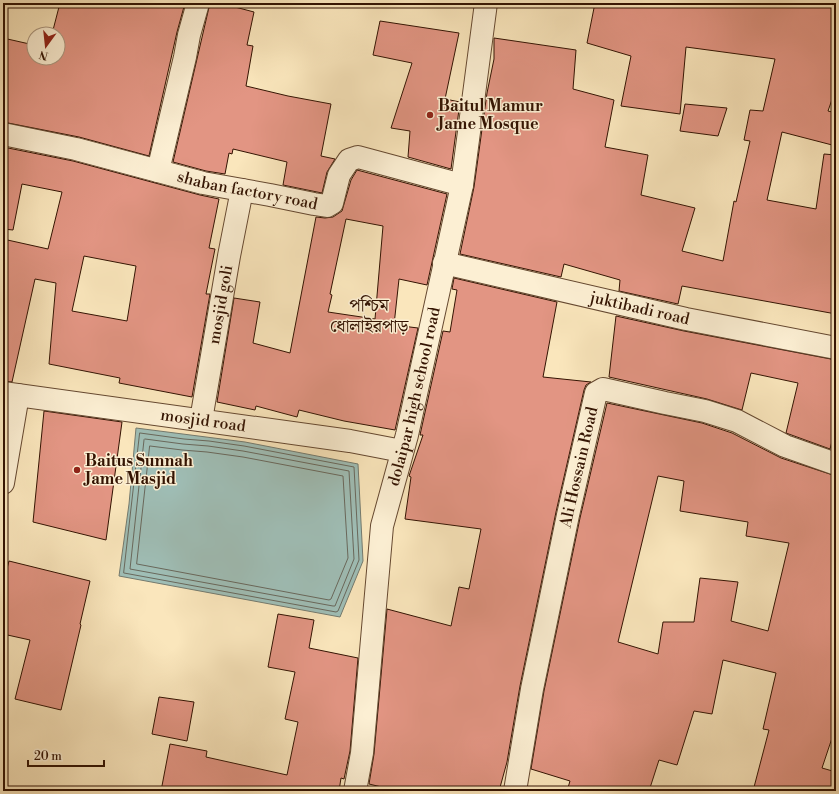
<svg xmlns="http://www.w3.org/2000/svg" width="839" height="794" font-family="'Libre Bodoni','Noto Serif Bengali',serif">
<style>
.water{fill:#9fbeb6;stroke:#747a6e}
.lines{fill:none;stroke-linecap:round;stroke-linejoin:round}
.shore{stroke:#69685c;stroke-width:1}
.building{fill:#e29583;stroke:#331302;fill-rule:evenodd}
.minor-casing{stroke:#654830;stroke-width:24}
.minor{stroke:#fcefd3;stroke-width:22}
.poi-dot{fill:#8f2418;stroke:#fcefd3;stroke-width:1.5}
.labels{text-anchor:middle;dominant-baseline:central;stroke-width:3;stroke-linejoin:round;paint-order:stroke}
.poi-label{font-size:16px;font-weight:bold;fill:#331302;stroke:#fcefd3;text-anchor:start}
.street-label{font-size:16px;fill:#331302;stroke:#fcefd3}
.quarter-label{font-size:18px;fill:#331302;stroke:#fcefd3}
</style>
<rect width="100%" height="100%" fill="#fae6bc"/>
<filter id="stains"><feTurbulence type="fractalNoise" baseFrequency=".005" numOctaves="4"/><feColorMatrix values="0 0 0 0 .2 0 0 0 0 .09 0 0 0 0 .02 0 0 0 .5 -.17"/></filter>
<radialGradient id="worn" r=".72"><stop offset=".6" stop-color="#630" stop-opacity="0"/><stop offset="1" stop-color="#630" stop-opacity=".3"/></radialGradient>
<path class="water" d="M136,428L245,442L358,464L363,561L340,617L119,576L129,504Z"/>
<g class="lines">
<path class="shore" d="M140,433L184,439L209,441L244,446L354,467L359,560L338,611L336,612L124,573Z
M145,439L183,444L208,446L243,451L349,471L354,559L335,606H333L130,569L144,440Z
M150,446L182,450L207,452L243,457L343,476L348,558L331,599L329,600L137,564Z"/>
</g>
<path class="building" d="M60,3H185L177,32L149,156L79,137L3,122V38L34,45V58H58V34H52Z
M210,3L235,7L254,12L247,45L253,46L246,86L288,96L331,104L321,156L335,159L327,172L322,193L283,185L287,162L233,149L232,154L229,153L225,174L206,171L173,162Z
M595,3H836V88L828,111L836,113V146L782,132L767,200L816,209L824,154L836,155V314L682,286L678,304L619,291L620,280L564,264L561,277L460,254L474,187L487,93L494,59V38L576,50L573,89L614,100L605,147L648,155L641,195L695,208L682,251L723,261L734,201L736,202L750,141L744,140L750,110L763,111L775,59L686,47L680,114L621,106L631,56L587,43Z
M380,21L459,33L445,99L460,102L451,169L408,157L410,131L391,128L412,63L373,55Z
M685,104L727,108L718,136L680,131Z
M3,147L73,161L200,195L219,199L209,248L215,249L206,294H210L192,397L119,383L120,378L49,364L56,283L35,279L12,382L3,381V239L48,249L62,192L22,184L13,230L3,229ZM84,256L136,266L127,321L72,311Z
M357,170L447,194L427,285L399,279L394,325L418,328L395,430L344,421L299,410L297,417L256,406L255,410L217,402L234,298L260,302L253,343L290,353L316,217L325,218L333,217L342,211L351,180ZM346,219L383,226L375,319L328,312L332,295L330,294Z
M454,278L557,302L543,377L591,382L586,385L584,390L556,512L520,686L507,762L499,791H398L369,784L374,754L387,609L451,626L459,587L469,589L481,529L405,519L411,477L409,476L423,435H420L443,331L450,332L457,290L452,289Z
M616,316L684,331L836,360V426L830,449L786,433L798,383L751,373L742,410L707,399L609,377Z
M607,403L702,423L732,433L781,458L836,476V726L822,768L836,772V791H753L769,730L763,729L776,673L723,660L712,714L694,711L677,765L659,760L649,791H567L570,781L531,769L544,691L580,518ZM658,476L684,481L680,511L748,522L746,536L789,543L768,631L731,621L738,582L700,578L694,622H663L658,654L618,642Z
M44,411L122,422L106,540L33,522Z
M9,561L90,581L80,624L81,625L61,710L15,699L30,640L3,634V584Z
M278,614L314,620L309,648L358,658L350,751L344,779L341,778L339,791H161L170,744L207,751L206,757L287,775L298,722L285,719L295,672L268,667Z
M159,697L194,702L187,741L152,734Z"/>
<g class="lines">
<defs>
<g id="minor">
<path id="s1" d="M3,134L76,149L203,183L270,195L314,204L327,206L332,203L339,175L349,160L358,157L462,185"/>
<path d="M158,171L185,57L189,35L198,3"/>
<path id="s2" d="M444,263L686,319L836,348"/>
<path id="s3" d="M3,393L350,441L402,451"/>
<path id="s4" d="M201,420L229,256L242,190"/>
<path d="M3,483L18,395"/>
<path id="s5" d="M355,791L362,753L382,526L407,435L462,185L486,3"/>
<path id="s6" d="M515,791L532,689L568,515L596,393L603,389L665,403L705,411L737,421L785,446L836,464"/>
</g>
</defs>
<use href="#minor" class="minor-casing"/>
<use href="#minor" class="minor"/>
</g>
<g class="poi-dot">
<circle cx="430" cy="115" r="4"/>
<circle cx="77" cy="470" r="4"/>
</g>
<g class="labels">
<g class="poi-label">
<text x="438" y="106">Baitul Mamur<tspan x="438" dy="18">Jame Mosque</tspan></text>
<text x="85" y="461">Baitus Sunnah<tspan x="85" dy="18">Jame Masjid</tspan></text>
</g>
<g class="street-label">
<text stroke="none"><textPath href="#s1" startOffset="251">shaban factory road</textPath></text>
<text stroke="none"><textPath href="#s4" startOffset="117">mosjid goli</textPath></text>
<text stroke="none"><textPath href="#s2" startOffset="201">juktibadi road</textPath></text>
<text stroke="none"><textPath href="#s5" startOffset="400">dolaipar high school road</textPath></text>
<text stroke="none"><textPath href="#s3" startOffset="202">mosjid road</textPath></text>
<text stroke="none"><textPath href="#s6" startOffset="330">Ali Hossain Road</textPath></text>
</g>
<g class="quarter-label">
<text x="369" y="305">পশ্চিম<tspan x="369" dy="21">ধোলাইরপাড়</tspan></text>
</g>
</g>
<rect width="839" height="794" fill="none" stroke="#fae6bc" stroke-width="16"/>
<rect x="4" y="4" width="831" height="786" fill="none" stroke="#331302" stroke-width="2"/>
<rect x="8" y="8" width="823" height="778" fill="none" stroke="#331302"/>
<g transform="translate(46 46) rotate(195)"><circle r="19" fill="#fcefd3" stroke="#ac977f"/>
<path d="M0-3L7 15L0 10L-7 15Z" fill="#8f2418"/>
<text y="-6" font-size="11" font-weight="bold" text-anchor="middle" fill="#331302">N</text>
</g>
<path d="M28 760v6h76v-6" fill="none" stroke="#331302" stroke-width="2"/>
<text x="34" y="760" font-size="12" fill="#331302" stroke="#fcefd3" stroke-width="3" paint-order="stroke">20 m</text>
<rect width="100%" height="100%" filter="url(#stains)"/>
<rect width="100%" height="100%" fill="url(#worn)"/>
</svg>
